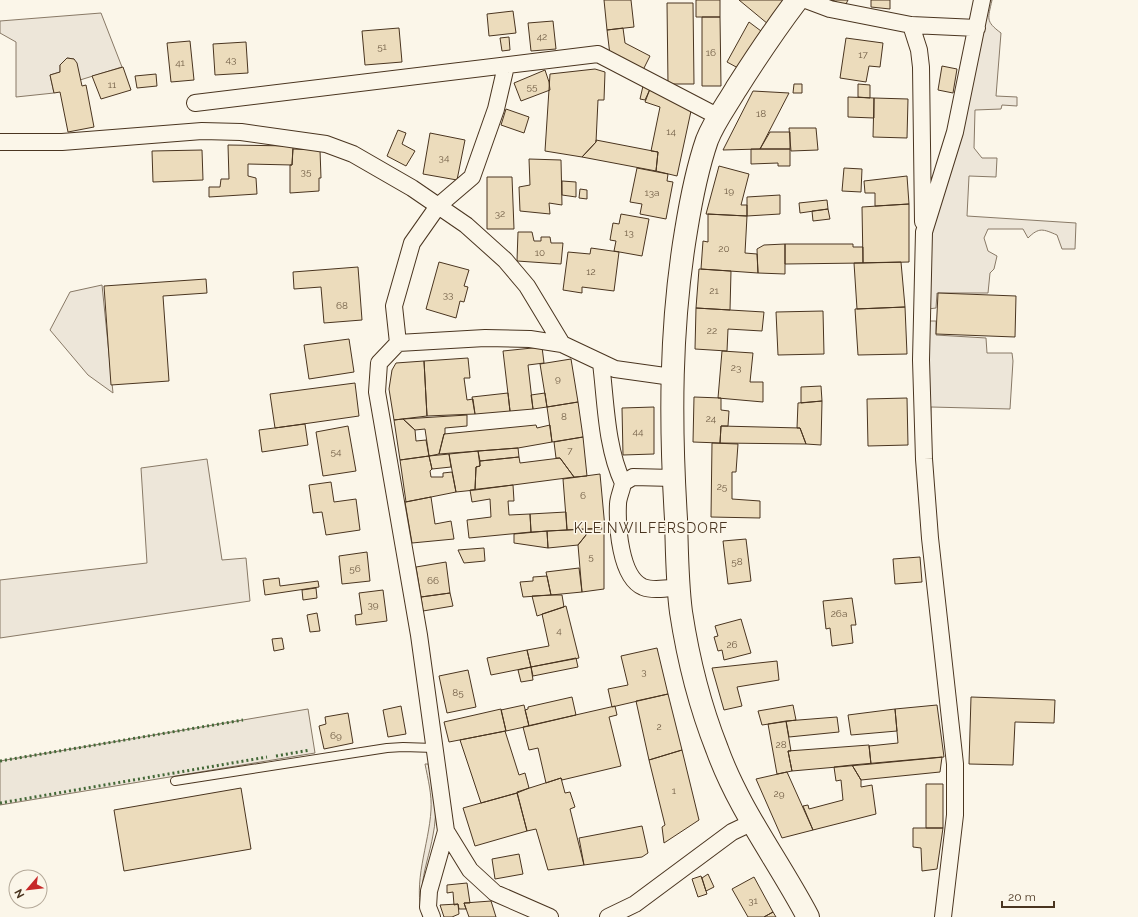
<svg xmlns="http://www.w3.org/2000/svg" width="1138" height="917" font-family="Raleway,sans-serif">
<style>
.green{fill:#ede6d9;stroke:#887966}
.building{fill:#ecdcbc;stroke:#4a3520}
.lines{fill:none;stroke-linecap:round;stroke-linejoin:round}
.lane-casing{stroke:#4a3520;stroke-width:10}
.street-casing{stroke:#4a3520;stroke-width:18}
.secondary-casing{stroke:#4a3520;stroke-width:24}
.lane{stroke:#fbf6e9;stroke-width:8}
.street{stroke:#fbf6e9;stroke-width:16}
.secondary{stroke:#fbf6e9;stroke-width:22}
.hedge{stroke:#436837;stroke-width:3;stroke-dasharray:2 3;stroke-linecap:butt}
.labels{text-anchor:middle;dominant-baseline:central;stroke-width:3;stroke-linejoin:round;paint-order:stroke}
.number-label{font-size:10px;fill:#725f47}
.quarter-label{font-size:14px;letter-spacing:1px;fill:#4a3520;stroke:#fbf6e9}
</style>
<rect width="100%" height="100%" fill="#fbf6e9"/>
<path class="green" d="M988,0H992C988,19 985,21 1001,33L996,96L1017,97V106L1002,105L1001,109L975,110L974,148L982,158H997L996,177L969,176L967,216L1076,223L1075,249H1062L1057,235C1043,229 1039,227 1028,238L1023,229H988L984,238L988,251L997,256L994,269L990,273L988,293H937L936,308L928,309L931,233Z
M101,13L122,67L80,80L74,59L67,58L60,65V72L50,75L54,93L16,97V42L0,33V21Z
M102,285L113,393L88,375L50,330L70,292Z
M929,321H936V335L986,338L987,353H1012L1013,361L1010,409L931,407C928,488 941,572 948,653L927,427Z
M207,459L222,560L246,558L250,601L0,638V580L147,563L141,468Z
M308,709L315,753L0,805V761Z
M425,764H428C435,786 438,812 433,835C430,853 423,871 422,889C422,898 425,908 426,917H423C412,883 429,845 431,810C432,795 428,779 425,764Z"/>
<path class="building" d="M604,0H631L634,27L607,30Z
M696,0H720V17H696Z
M739,0H787L768,24Z
M832,0H848L845,6Z
M871,0H890V9L871,7Z
M667,3H693L694,84H668Z
M513,11L516,33L489,36L487,14Z
M702,17H720L721,86H702Z
M553,21L556,49L531,51L528,23Z
M749,22L761,31L738,68L727,62Z
M399,28L402,62L365,65L362,31Z
M623,28L625,43L650,56L642,72L610,55L607,30Z
M509,37L510,50L502,51L500,38Z
M846,38L883,43L880,67L869,66L866,82L840,78Z
M190,41L194,80L171,82L167,43Z
M246,42L248,73L215,75L213,44Z
M67,58L74,59L77,63L82,86L86,85L94,127L68,132L60,92L54,93L50,75L60,72V65Z
M942,66L957,69L953,93L938,90Z
M123,67L131,90L101,99L92,76Z
M595,69L605,72L604,100H598L596,142L582,157L545,151L550,74Z
M545,70L549,82L550,90L521,101L514,83Z
M156,74L157,86L137,88L135,76Z
M794,84H802V93H793Z
M858,84L870,85V98L858,97Z
M643,86L650,89L645,100L640,99Z
M650,89L691,111L677,176L656,171L658,152L651,151L660,107L645,102Z
M753,91L789,93L760,149L723,150Z
M848,97L874,98V118L848,117Z
M874,98L908,99L907,138L873,137Z
M506,109L529,117L524,133L501,125Z
M789,128H816L818,150L791,151Z
M398,130L406,133L402,144L415,151L406,166L387,156Z
M770,132H790V149H760Z
M430,133L465,140L457,180L423,174Z
M596,140L658,152L656,171L582,157L596,142Z
M228,145L293,146L292,165L248,164V176L256,178L257,194L209,197V187H220L221,179H229Z
M293,149L320,150L321,178H319V191L290,193V165H292Z
M751,149H790V166H778V163L751,164Z
M202,150L203,180L153,182L152,151Z
M529,159L561,160L562,205L549,203L550,214L520,211L519,187L530,185Z
M719,166L749,174L741,205H747V216L706,214Z
M637,168L668,174L667,181L673,182L666,219L640,214L642,204L630,202Z
M844,168L862,169L861,192L842,191Z
M907,176L909,204L875,206V193H865L864,181Z
M487,177H512L514,229H487Z
M562,181L576,182V197L562,195Z
M580,189L587,190V199L579,198Z
M780,195V214L747,216V197Z
M827,200L828,209L800,213L799,203Z
M909,204V262L863,263L862,207Z
M828,209L830,219L813,221L812,211Z
M621,214L649,219L642,256L614,251L616,241L610,240L613,223L619,224Z
M708,214L747,216L745,253L757,254L758,273L701,269L703,241L708,242Z
M518,232H532L534,241H541V237H550L551,243H563L561,264L517,261Z
M785,244V274L758,273L757,249L764,245Z
M785,244H853V247H863V263L785,264Z
M591,248L619,252L614,291L582,287V293L563,290L568,252L590,254Z
M439,262L469,270L464,286L468,287L464,302L460,301L456,318L426,309Z
M901,262L905,307L857,309L854,263Z
M358,267L362,320L324,323L321,287L294,289L293,272Z
M699,269L731,271L730,310L696,308Z
M206,279L207,293L163,296L169,381L111,385L104,286Z
M938,293L1016,296L1015,337L936,334Z
M905,307L907,354L858,355L855,309Z
M696,308L764,312L762,331L728,329L727,351L695,349Z
M823,311L824,354L778,355L776,312Z
M349,339L354,372L309,379L304,345Z
M542,347L544,363L528,365L533,409L510,411L503,351Z
M722,351L753,353L750,382H763V402L718,398Z
M468,358L470,378H464L467,400L473,399L475,414L427,416L424,361Z
M571,359L578,402L547,407L540,364Z
M424,361L427,416L394,420L389,389L392,370L396,363Z
M355,383L359,416L275,428L270,394Z
M821,386L822,401L801,403V387Z
M508,393L510,411L475,414L472,397Z
M545,393L547,407L533,409L531,395Z
M694,397L721,398V410L729,411L728,426H721L720,443L693,442Z
M907,398L908,445L868,446L867,399Z
M822,401L821,445L806,444L800,428H797L798,403Z
M578,402L583,437L552,442L547,407Z
M654,407V454L623,455L622,408Z
M467,415V426L445,428V434H444L439,454L429,456L425,429L415,430L403,419Z
M403,419L415,430L416,441L426,440L429,456L400,460L394,420Z
M305,424L308,445L262,452L259,430Z
M536,425L537,428L550,425L552,442L518,448L439,454L444,434Z
M348,426L356,471L323,476L316,432Z
M721,426L800,428L806,444L720,443Z
M583,437L587,476L574,477L560,458H556L554,442Z
M712,443L738,444L736,472H732V499L760,501V518L711,517Z
M518,448L519,457L480,461L478,451Z
M478,451L480,466L476,467L475,490L456,492L449,454Z
M449,454L451,467L432,469L429,456Z
M429,456L432,469L430,471L431,477H443V473L452,472L456,492L406,502L400,460Z
M519,457L520,463L560,458L574,477L475,490L476,467L480,466V461Z
M600,474L605,528L567,530L563,479Z
M331,482L334,502L356,499L360,530L326,535L322,512L313,513L309,485Z
M513,485L514,501H508L509,515L530,514L531,532L469,538L467,520L491,517L490,499L472,502L470,490Z
M431,497L435,524L451,521L454,539L412,543L405,502Z
M566,512L567,530L531,532L530,514Z
M586,529H604V589L582,592L578,545L586,535Z
M586,529V535L578,545L548,548L547,531Z
M547,531L548,548L514,543V534Z
M746,539L751,581L728,584L723,541Z
M484,548L485,561L464,563L458,550Z
M367,552L370,581L342,584L339,556Z
M920,557L922,582L895,584L893,559Z
M446,562L450,593L421,597L416,567Z
M579,568L582,592L551,595L546,572Z
M547,576L551,595L523,597L520,582L533,581V577Z
M279,578L280,586L318,581L319,587L265,595L263,580Z
M316,588L317,598L303,600L302,590Z
M383,590L387,621L356,625L355,615L362,614L359,593Z
M450,593L453,606L423,611L421,597Z
M551,595H562L564,607L537,616L532,596Z
M852,598L856,625H851L853,643L832,646L830,628L826,629L823,601Z
M566,606L579,658L531,667L527,650L549,646L542,614Z
M317,613L320,631L310,632L307,615Z
M741,619L751,653L724,660L722,650L718,651L714,637L718,636L715,626Z
M282,638L284,649L274,651L272,639Z
M657,648L668,694L612,707L608,689L628,685L621,656Z
M527,650L531,667L491,675L487,658Z
M576,658L578,667L533,676L531,667Z
M777,661L779,680L737,687L742,706L724,710L712,668Z
M531,667L533,680L521,682L518,670Z
M468,670L476,707L447,713L439,676Z
M668,694L682,750L649,760L636,701Z
M572,697L576,715L529,726L525,710L528,709V707Z
M971,697L1055,700L1054,723L1015,722L1013,765L969,764Z
M524,705L529,726L506,731L501,710Z
M793,705L796,720L762,725L758,711Z
M937,705L944,757L871,764L869,746L898,743L895,709Z
M401,706L406,734L388,737L383,710Z
M615,706L617,715L609,717L621,766L562,780L561,778L546,783L538,748L529,750L523,727Z
M501,709L506,731L449,742L444,722Z
M895,709L897,731L851,735L848,715Z
M348,713L353,743L324,749L319,726L326,724L325,717Z
M837,717L839,732L789,737L786,721Z
M786,721L791,751H788L792,771L777,774L768,724Z
M505,731L519,775L525,773L529,788L517,793L481,803L460,740Z
M869,745L871,764L792,771L788,751Z
M682,750L699,820L664,843L662,827L665,825L649,760Z
M942,757L940,772L861,780L852,765Z
M852,765L861,780V787L872,785L876,814L813,830L803,806L808,805L809,809L843,800L841,780L836,781L834,767Z
M787,772L813,830L782,838L756,779Z
M561,778L565,793L570,792L575,807L570,809L584,865L548,870L536,829L527,831L517,792Z
M926,784H943V828H926Z
M241,788L251,849L124,871L114,810Z
M517,793L527,831L475,846L463,808Z
M642,826L648,853L642,857L584,865L579,838Z
M913,828H943L937,869L922,871L921,848L913,847Z
M519,854L523,874L495,879L492,859Z
M708,874L714,887L706,891L702,878Z
M701,876L707,894L698,897L692,879Z
M754,877L773,912L764,917H748L732,889Z
M467,883L470,903H464L466,909H459L458,904L454,905L453,892L447,893V885Z
M491,901L496,917H469L464,903Z
M458,904L459,914L452,917H444L440,905Z
M773,912L776,917H764Z"/>
<g class="lines">
<defs>
<path id="lane" d="M175,781L387,748L403,747L434,748"/>
<path id="street" d="M806,0L830,9L911,25L977,28
M911,25L919,50L921,67L923,222
M195,103L598,54L719,117
M0,142H62L202,131L241,132L326,144L353,154L412,188L466,225L505,260L527,286L562,344
M398,343L394,306L412,243L438,206L472,177L496,109L506,66
M601,363C606,403 606,447 623,483
M673,478L633,477L623,483C622,490 618,498 618,504C617,526 620,577 643,587C653,591 669,588 680,587
M446,831L470,870L495,893L550,917
M432,917L428,907L429,891L446,831L419,635L377,392L379,363L398,343L485,338L530,339L562,344L615,369L672,377
M608,917L635,904L732,832L751,823
M943,917L955,815V764L930,538L924,459L921,360L924,232L955,132L982,0"/>
<path id="secondary" d="M797,0C775,29 755,59 736,89C726,106 714,122 707,140C697,169 691,200 686,231C670,327 670,422 676,519C677,550 677,582 681,612C688,658 700,706 717,749C739,810 778,860 808,917"/>
</defs>
<use href="#lane" class="lane-casing"/>
<use href="#street" class="street-casing"/>
<use href="#secondary" class="secondary-casing"/>
<use href="#lane" class="lane"/>
<use href="#street" class="street"/>
<use href="#secondary" class="secondary"/>
<path class="hedge" d="M276,756L310,750
M0,761L243,720
M0,803L267,757"/>
</g>
<g class="labels">
<g class="number-label">
<text x="542" y="36">42</text>
<text x="382" y="46">51</text>
<text x="711" y="52">16</text>
<text x="863" y="54">17</text>
<text x="231" y="59">43</text>
<text x="180" y="62">41</text>
<text x="112" y="84">11</text>
<text x="532" y="86">55</text>
<text x="761" y="113">18</text>
<text x="671" y="131">14</text>
<text x="444" y="157">34</text>
<text x="306" y="171">35</text>
<text x="729" y="190">19</text>
<text x="652" y="192">13a</text>
<text x="500" y="213">32</text>
<text x="629" y="232">13</text>
<text x="724" y="248">20</text>
<text x="540" y="252">10</text>
<text x="591" y="271">12</text>
<text x="714" y="290">21</text>
<text x="448" y="294">33</text>
<text x="342" y="305">68</text>
<text x="712" y="330">22</text>
<text x="736" y="367">23</text>
<text x="558" y="378">9</text>
<text x="564" y="416">8</text>
<text x="711" y="418">24</text>
<text x="638" y="431">44</text>
<text x="570" y="450">7</text>
<text x="336" y="451">54</text>
<text x="722" y="486">25</text>
<text x="583" y="495">6</text>
<text x="591" y="556">5</text>
<text x="737" y="561">58</text>
<text x="355" y="568">56</text>
<text x="433" y="580">66</text>
<text x="373" y="604">39</text>
<text x="839" y="613">26a</text>
<text x="559" y="630">4</text>
<text x="732" y="644">26</text>
<text x="644" y="671">3</text>
<text x="458" y="692">85</text>
<text x="659" y="726">2</text>
<text x="336" y="735">69</text>
<text x="781" y="744">28</text>
<text x="674" y="790">1</text>
<text x="779" y="793">29</text>
<text x="753" y="900">31</text>
</g>
<g class="quarter-label">
<text x="651" y="528">KLEINWILFERSDORF</text>
</g>
</g>
<g transform="translate(28 889) rotate(242)"><circle r="19" fill="#fbf6e9" stroke="#b4a999"/>
<path d="M0-3L7 15L0 10L-7 15Z" fill="#c62828"/>
<text y="-6" font-size="11" font-weight="bold" text-anchor="middle" fill="#4a3520">N</text>
</g>
<path d="M1002 901v6h52v-6" fill="none" stroke="#4a3520" stroke-width="2"/>
<text x="1008" y="901" font-size="12" fill="#4a3520" stroke="#fbf6e9" stroke-width="3" paint-order="stroke">20 m</text>
</svg>
